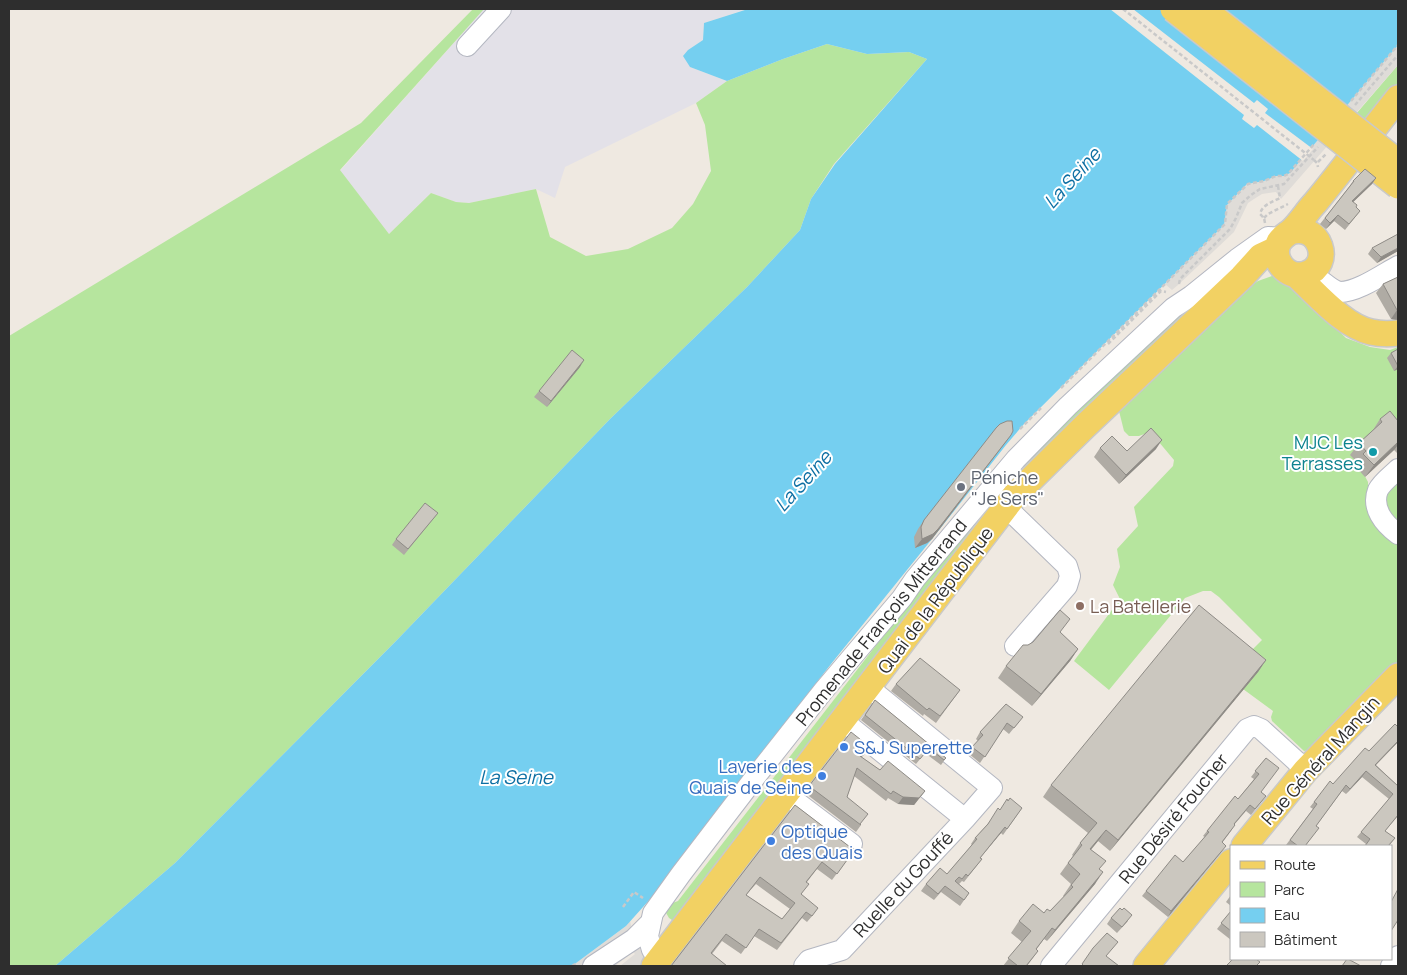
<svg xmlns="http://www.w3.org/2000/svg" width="1407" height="975" font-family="Manrope,sans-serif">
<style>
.industrial{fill:#e3e1e8}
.green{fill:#b6e59e}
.plaza{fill:#dfdcd8}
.water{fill:#75cff0}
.pier{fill:#efe9e1}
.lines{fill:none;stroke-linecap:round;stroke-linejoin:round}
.minor-casing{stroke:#b4b7c1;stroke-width:22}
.major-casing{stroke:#c9c9c9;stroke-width:28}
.path{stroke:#c9c9c9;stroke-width:2.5;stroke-dasharray:4 2.5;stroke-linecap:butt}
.minor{stroke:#fff;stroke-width:20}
.major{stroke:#f2d163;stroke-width:25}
.major-bridge-casing{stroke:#c9c9c9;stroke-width:28;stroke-linecap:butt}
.path-bridge{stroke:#c9c9c9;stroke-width:2.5;stroke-dasharray:4 2.5;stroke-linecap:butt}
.major-bridge{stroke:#f2d163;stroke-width:25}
.wall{fill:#afaba4;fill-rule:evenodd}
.shaded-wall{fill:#8e8b86}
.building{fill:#cbc7bf;stroke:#8e8b86;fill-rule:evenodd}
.culture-dot{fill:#0f9aa8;stroke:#fff;stroke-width:2}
.worship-dot{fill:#6b7280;stroke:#fff;stroke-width:2}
.education-dot{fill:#8d6e63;stroke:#fff;stroke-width:2}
.shop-dot{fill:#3f7fe0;stroke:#fff;stroke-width:2}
.labels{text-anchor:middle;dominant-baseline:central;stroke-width:4;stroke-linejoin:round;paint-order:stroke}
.culture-label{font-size:18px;fill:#0d838f;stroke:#fff;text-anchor:end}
.worship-label{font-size:18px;fill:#5b616d;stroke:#fff;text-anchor:start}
.street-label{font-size:18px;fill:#2e2e2e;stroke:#fff}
.education-label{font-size:18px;fill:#785e54;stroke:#fff;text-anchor:start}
.shop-label{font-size:18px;fill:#366cbe;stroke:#fff;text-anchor:start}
.water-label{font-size:19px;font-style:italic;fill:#0d6fa3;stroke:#fff}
</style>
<rect width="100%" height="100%" fill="#efe9e1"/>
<path class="industrial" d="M484,9H747L704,23L703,40L688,50L690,67L727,81L696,103L565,167L555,198L536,189L469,203L456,202L431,193L389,234L340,171Z"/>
<path class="green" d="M473,9H484L340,170L389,234L431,193L456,202L469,203L536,189L550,237L586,256L628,249L672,228L693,204L711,171L705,125L696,103L727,81L783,59L827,44L867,54L909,52L927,59L834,164L811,199L800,230L747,287L610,419L396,641L175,863L55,966H9V336L361,123Z
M1398,65V84L1367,122L1356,114Z
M1239,266L1025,469L1020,465L1175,310Z
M1275,275L1292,286L1346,338L1370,347L1390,350L1398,347V420L1395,423L1358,463L1368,482V491L1390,536L1398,544V662L1310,750L1304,751L1272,721L1271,717L1273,711L1243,689V659L1262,640L1219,597L1211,591H1203L1185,598L1109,690L1074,661L1120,599L1113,585L1120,567L1117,549L1138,526L1134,507L1173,466L1174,460L1153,435L1147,433L1139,436H1129L1124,431L1118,407L1241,293L1258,281Z
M1398,476V530L1391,523L1384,496Z
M1001,484L1008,486L675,922L669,918L665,911L667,905L678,901Z"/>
<path class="plaza" d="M1398,45V65L1281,199L1276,192L1262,194L1254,199L1248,203L1234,232L1178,285L1172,290L1165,284L1224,225L1227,205L1247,184L1264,181L1276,176H1284L1290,173Z
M630,921L635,943L648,959L644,966H620L635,954L633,952L615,966H572L626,926Z"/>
<path class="water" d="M748,9H1398V45L1290,173L1284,176H1276L1264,181L1247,184L1227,205L1224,225L1024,424L1006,445L932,539L831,664L767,746L652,897L626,926L572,966H55L175,863L396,641L610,419L747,287L800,230L811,199L835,164L927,59L909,52L867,54L827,44L783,59L727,81L690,67L683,56L688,50L703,40L704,23Z"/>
<path class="pier" d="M1110,9H1133L1254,103L1257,100L1268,109L1265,113L1313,149L1303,161L1257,125L1254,128L1242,119L1244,115Z"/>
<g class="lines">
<defs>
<path id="minor" d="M467,46L501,9
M1323,282C1328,286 1334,291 1340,292C1358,292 1383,274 1398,266
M1398,469C1392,475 1382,482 1378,490C1371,508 1384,524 1398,534
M1006,507L1067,566L1070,576L1067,586L1015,646
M842,720L965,819
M786,794L852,844
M662,956L652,950L648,936L653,913L681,874L756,776L824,690L902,598L915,579L1016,459L1068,406L1173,308L1191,296L1237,259L1268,237L1281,238
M593,966L634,939L650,923
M804,966L809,960L842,950L965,819L992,788L868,687
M1051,966L1247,729L1254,726L1261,729L1306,770
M1391,966L1398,956"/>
<path id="major" d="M1290,232C1320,222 1334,265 1306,274C1287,280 1270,259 1279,242C1282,237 1286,235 1290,232C1299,225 1307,211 1315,203C1343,169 1370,133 1398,98
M1296,275C1316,293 1343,326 1371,332C1380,334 1389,334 1398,333
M1244,846L1306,770L1398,676
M654,966L1015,495L1084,427L1242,277L1261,256L1276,249
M1146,966L1231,862"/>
</defs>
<use href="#minor" class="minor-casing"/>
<use href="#major" class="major-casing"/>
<path class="path" d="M1351,101L1398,45
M1355,105L1398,55
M1314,160L1317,163L1318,167
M1318,162L1326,154
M1264,218L1268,214L1288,204
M1265,223L1264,218L1260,214C1262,205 1272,202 1280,198L1278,186
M1179,284L1180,279L1230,229L1236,218L1242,203L1251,195L1260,189L1284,184L1318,147
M1108,344L1161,291L1166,292
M1061,388L1225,224L1227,204L1248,184L1264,181L1276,176H1284L1288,174L1315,143
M1020,429L1041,408
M623,907L634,892L643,898
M572,966L577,963"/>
<use href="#minor" class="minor"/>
<use href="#major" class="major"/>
<defs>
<path id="major-bridge" d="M1173,9L1398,186
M1203,9L1398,162"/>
</defs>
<use href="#major-bridge" class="major-bridge-casing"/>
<path class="path-bridge" d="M1123,9L1314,160"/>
<use href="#major-bridge" class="major-bridge"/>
</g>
<path class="wall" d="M1376,178L1372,184L1353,202L1356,207L1360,211L1345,230L1334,221L1326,229L1320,224L1349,187L1353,181Z
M1372,248L1398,251L1377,263L1368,254Z
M1398,277V320L1391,319L1376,293L1383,284Z
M1398,349V369L1394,371L1387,358L1391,353Z
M580,367L547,407L534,397L539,391Z
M1380,419L1398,421V454L1394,450L1365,477L1355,466L1357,462L1350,455L1359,443L1373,430Z
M1011,435L932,539L927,543L915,548L914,537L918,529L924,520Z
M1100,448L1127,451L1156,449L1119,484L1094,457Z
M438,513L404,555L392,545L396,539Z
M1060,633L1078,649L1070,661L1032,706L998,678L1006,666L1028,645Z
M1266,660L1258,672L1110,851L1098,841L1091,850L1100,870L1095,884L1047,941L1044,939L1036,950L1038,951L1027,966H1003L1022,942L1011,933L1019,921L1050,911L1064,897L1063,896L1071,884L1060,874L1073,856L1072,855L1080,843L1088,833L1043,797L1051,785Z
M896,684L960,690L936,723L924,714L923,716L891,691Z
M875,700L946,758L941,765L925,753L916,764L861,720Z
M1006,704L1018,723L1009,734L1003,729L980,763L968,753L978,741L976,739L980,732Z
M1398,727V742L1376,765L1398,786V816L1385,831L1395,838L1389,846H1365L1366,844L1357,837L1389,799L1362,777L1346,794L1342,791L1316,826L1306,846H1287L1286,845L1313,809L1310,807L1314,802L1369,751Z
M870,747L861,757L880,770L925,791L914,805L898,804L888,798L886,801L854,776L847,797L860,824L861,825L856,832L805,793L809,786Z
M1266,758L1261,792L1266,796L1251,815L1246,811L1234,825L1231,831L1222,843V851L1168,917L1142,896L1146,891L1183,862L1205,837L1203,836L1207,831L1238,799L1254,779L1251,777Z
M795,805L850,847L855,849L832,880L817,869L807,882L801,895L813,915L807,922L802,918L777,950L754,936L741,954L722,941L712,954L671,966ZM756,884L790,909L782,919L746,895Z
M1022,808L1003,835L1001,833L980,858L982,859L964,882L962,881L959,884L969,893L960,906L941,892L934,900L921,891L926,884L947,874L972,845L971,844L975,838L1000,810Z
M1231,895V906L1226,902Z
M1231,911V940L1217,929Z
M1111,918L1128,921L1117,933L1107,924Z"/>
<path class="shaded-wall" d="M1376,178L1372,184L1348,207L1352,201Z
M1338,215L1334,221L1326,229L1330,223Z
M1398,248V251L1377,263L1381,257Z
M1397,310H1398V320L1391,319Z
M584,360L580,367L547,407L551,401Z
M1398,365V369L1394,371L1398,366Z
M1011,435L932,539L927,543L915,548L922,539Z
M1162,440L1156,449L1119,484L1126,475Z
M1398,442V445L1394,450L1365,477L1374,465Z
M1078,649L1070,661L1032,706L1041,694Z
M1266,660L1258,672L1110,851L1118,840Z
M1398,741V742L1371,770L1375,765Z
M870,747L865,754L855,763L860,756Z
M1366,771L1362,777L1346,794L1350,789Z
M925,791L914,805L898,804L903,797Z
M1005,827L1001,833L975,864L980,858Z
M1106,830L1098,841L1082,860L1090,849Z
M1226,846L1222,851L1168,917L1171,911Z
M1103,872L1095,884L1047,941L1055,930Z"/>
<path class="building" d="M1365,169L1376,178L1352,201L1357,205L1356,207L1360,211L1349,224L1338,215L1330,223L1325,218L1354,181H1353Z
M1398,234V248L1381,257L1372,248Z
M1398,277V310H1397L1383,284Z
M1398,349V366L1391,353Z
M572,350L584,360L551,401L539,391Z
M1390,411L1398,421V442L1374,465L1363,454L1366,451L1359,443L1382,422L1380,419Z
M1007,421H1012L1013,431L1011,435L938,529L933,534L922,539L921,527L924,520L996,428L1000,424Z
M1151,428L1162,440L1126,475L1100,448L1112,436L1127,451Z
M425,503L438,513L408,549L396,539Z
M1199,605L1266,660L1118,840L1106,830L1090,849L1106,861L1099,869L1103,872L1055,930L1052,928L1036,949L1038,951L1026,966H1018L1008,958L1031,931L1019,921L1033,904L1044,913L1047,909L1050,911L1073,887L1071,885L1080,874L1068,863L1082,845L1080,843L1097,823L1051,785Z
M1060,610L1070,619L1060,632L1078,649L1041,694L1006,666L1023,645H1028L1033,642Z
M920,658L960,690L940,716L929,708L927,710L896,684Z
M875,700L946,758L944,760L929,748L920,759L865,715Z
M1006,704L1023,717L1014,728L1007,723L985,757L972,747L983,735L980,732Z
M1395,724L1398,727V741L1375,765L1398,786V815L1385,831L1395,838L1388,846H1365L1370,839L1361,832L1393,794L1366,771L1350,789L1346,785L1316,826L1319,828L1305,846H1298L1290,840L1317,804L1314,802L1330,781L1333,784L1365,748L1369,751Z
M851,732L870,747L860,756L880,770L888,761L925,791L919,798L903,797L893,791L891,794L857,768L847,797L868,814L860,824L861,825L809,786Z
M1266,758L1279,768L1261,792L1266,796L1255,809L1250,805L1234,824L1235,825L1222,842L1226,846L1171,911L1146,891L1175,855L1183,862L1209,832L1207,831L1235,796L1238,799L1259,774L1255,771Z
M1010,798L1022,808L1007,829L1005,827L980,858L982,859L968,876L966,874L962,879L959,877L955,881L969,893L964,900L945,886L938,894L926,884L940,868L947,874L977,839L975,838L988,824L998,808L1000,810L1007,799L1008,801Z
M795,805L850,847L855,849L837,874L822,862L806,882L809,884L801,894L818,908L812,916L806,912L781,943L759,929L746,948L726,934L711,953L727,966H671ZM760,877L795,903L782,919L746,895Z
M1398,889V920L1391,931V902Z
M1120,908L1122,910L1124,908L1132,915L1122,927L1111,918Z
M1231,911V931L1221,923Z
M1107,933L1118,942L1106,956L1119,966H1084L1082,964L1093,948Z
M1233,959H1256L1260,962L1256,966H1229L1227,965Z
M1347,959H1348L1361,966H1342Z"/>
<circle class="culture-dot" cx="1373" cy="452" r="5"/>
<circle class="worship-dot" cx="961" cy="487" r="5"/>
<circle class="education-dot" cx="1080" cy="606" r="5"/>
<g class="shop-dot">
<circle cx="844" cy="747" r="5"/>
<circle cx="822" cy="776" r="5"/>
<circle cx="771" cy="841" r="5"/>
</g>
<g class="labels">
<g class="culture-label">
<text x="1363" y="442">MJC Les<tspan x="1363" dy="21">Terrasses</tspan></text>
</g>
<g class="worship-label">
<text x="971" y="477">Péniche<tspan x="971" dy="21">"Je Sers"</tspan></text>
</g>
<g class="street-label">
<text transform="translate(935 600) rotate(-53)">Quai de la République</text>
<text transform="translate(881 622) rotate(-51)">Promenade François Mitterrand</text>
<text transform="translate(1320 760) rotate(-48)">Rue Général Mangin</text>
<text transform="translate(1173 818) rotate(-51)">Rue Désiré Foucher</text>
<text transform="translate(903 884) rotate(-47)">Ruelle du Gouffé</text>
</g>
<g class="education-label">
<text x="1090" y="606">La Batellerie</text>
</g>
<g class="shop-label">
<text x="854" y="747">S&amp;J Superette</text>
<text x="812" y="766" text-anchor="end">Laverie des<tspan x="812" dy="21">Quais de Seine</tspan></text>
<text x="781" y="831">Optique<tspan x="781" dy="21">des Quais</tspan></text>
</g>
<g class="water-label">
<text transform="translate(1072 178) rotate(-48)">La Seine</text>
<text transform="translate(803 481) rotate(-48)">La Seine</text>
<text x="516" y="777">La Seine</text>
</g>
</g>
<rect width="1407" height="975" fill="none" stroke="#2e2e2e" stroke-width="20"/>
<rect x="1230" y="845" width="162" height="115" fill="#ffffff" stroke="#ababab"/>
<rect x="1240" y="861" width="25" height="8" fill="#f2d163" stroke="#ababab"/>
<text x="1274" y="870" font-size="15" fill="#2e2e2e">Route</text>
<rect x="1240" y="882" width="25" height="15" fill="#b6e59e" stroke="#ababab"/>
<text x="1274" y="895" font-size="15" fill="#2e2e2e">Parc</text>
<rect x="1240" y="908" width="25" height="15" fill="#75cff0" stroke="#ababab"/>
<text x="1274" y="920" font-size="15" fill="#2e2e2e">Eau</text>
<rect x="1240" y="932" width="25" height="15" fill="#cbc7bf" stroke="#ababab"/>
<text x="1274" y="945" font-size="15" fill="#2e2e2e">Bâtiment</text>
</svg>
